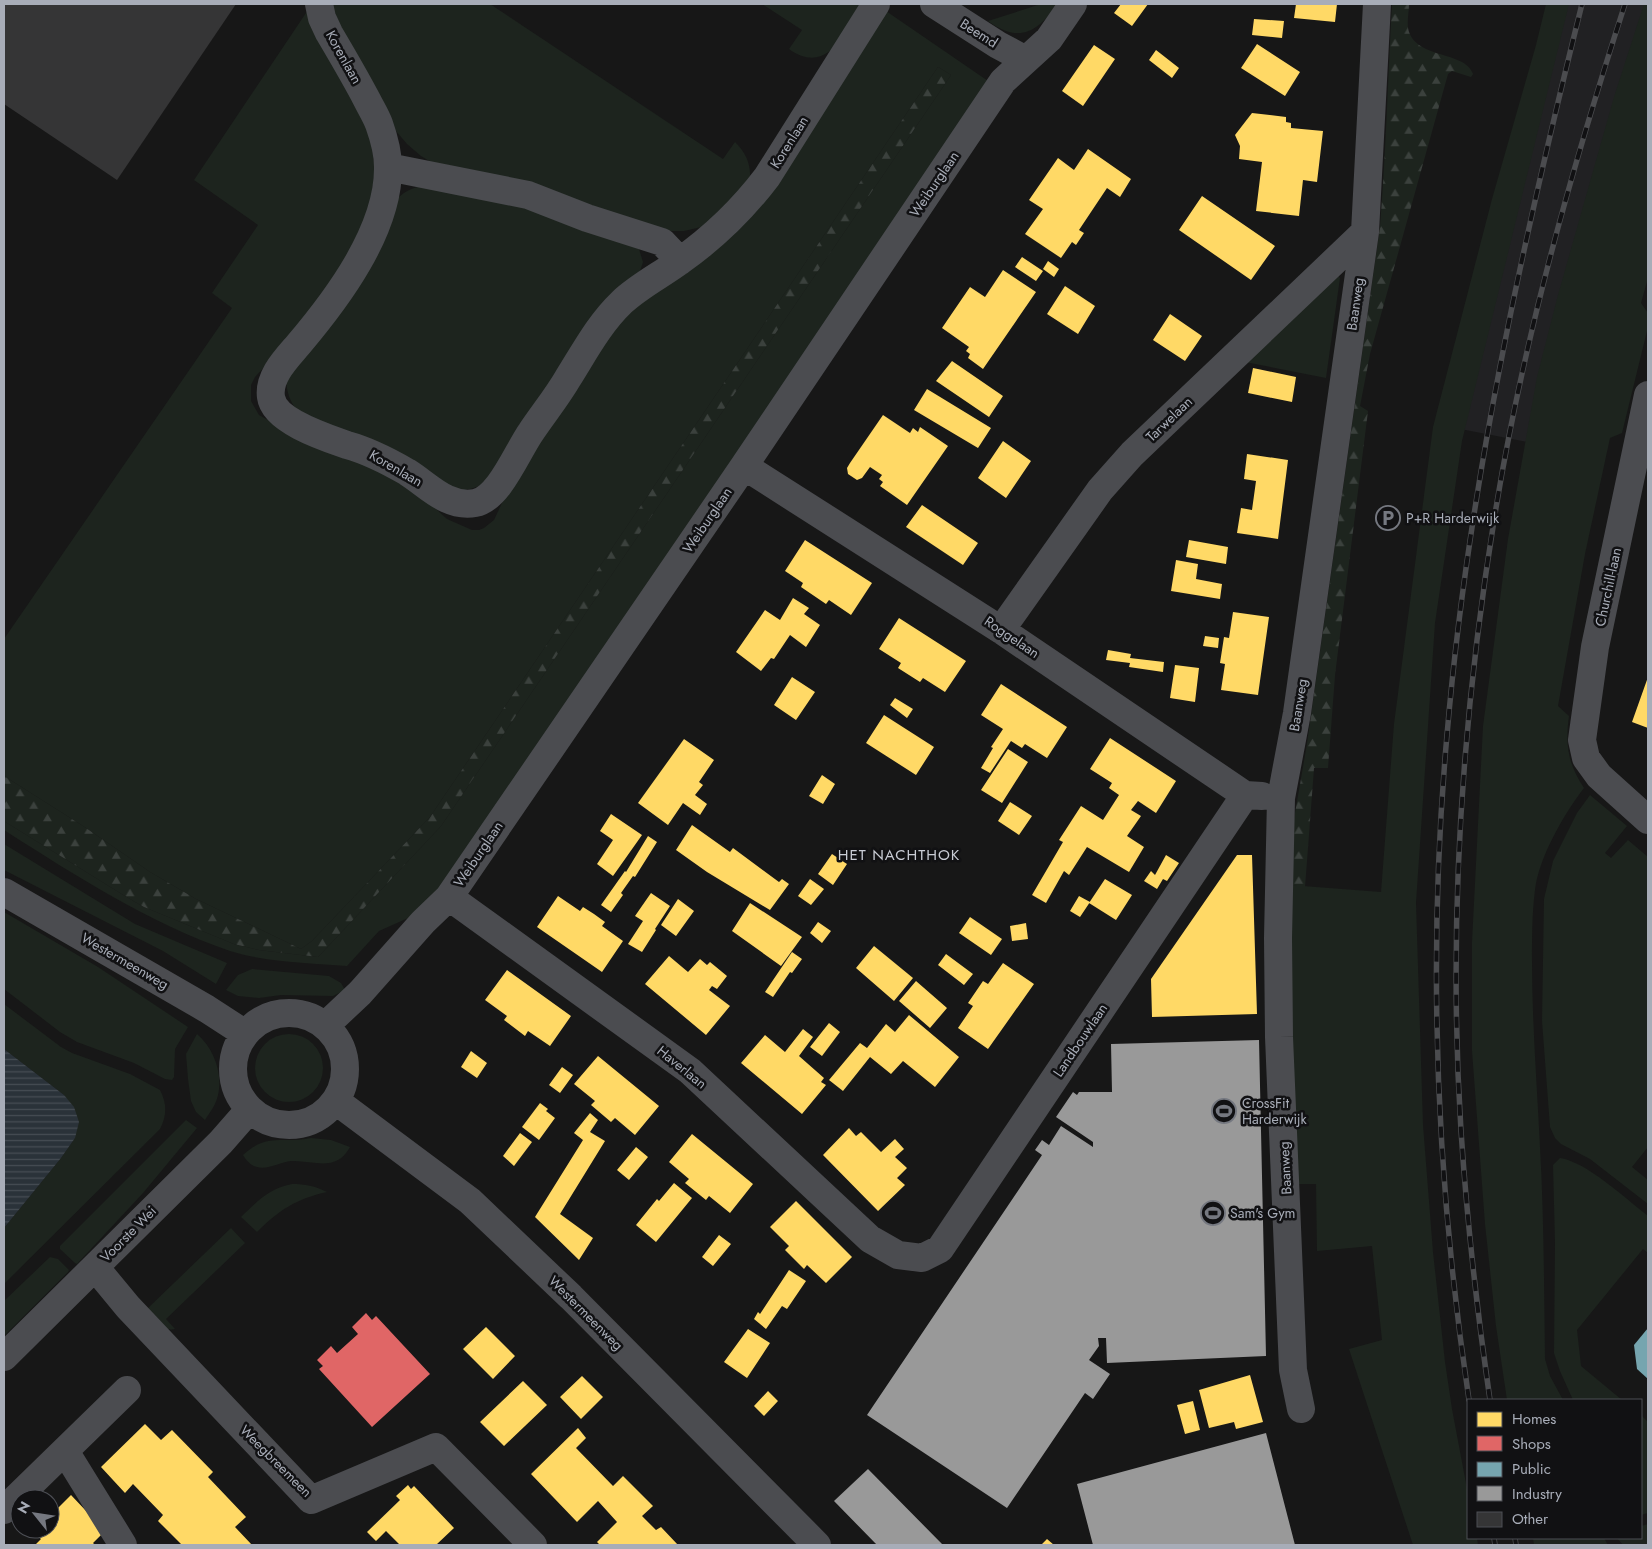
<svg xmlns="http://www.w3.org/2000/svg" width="1652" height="1549" font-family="Jost,sans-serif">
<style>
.built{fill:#212123}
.green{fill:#1d241e}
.forest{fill:url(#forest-firs)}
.water{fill:url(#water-rules)}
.homes{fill:#ffd966}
.shops{fill:#e06666}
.public{fill:#76a5af}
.industry{fill:#999}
.building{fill:#353536}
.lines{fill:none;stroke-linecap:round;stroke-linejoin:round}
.minor{stroke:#4b4c50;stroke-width:28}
.rail-casing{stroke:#4b4c4f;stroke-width:5.5}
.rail{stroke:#111113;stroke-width:4;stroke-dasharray:11;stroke-linecap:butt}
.labels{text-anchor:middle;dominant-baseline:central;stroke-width:5;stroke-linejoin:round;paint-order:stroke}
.street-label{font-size:14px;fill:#a8adb8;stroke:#111113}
.poi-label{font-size:14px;fill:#a8adb8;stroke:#111113;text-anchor:start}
.neighbourhood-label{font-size:15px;letter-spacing:1px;fill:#c9ccd4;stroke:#111113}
</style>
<defs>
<pattern id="forest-firs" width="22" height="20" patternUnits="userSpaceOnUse" patternTransform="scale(1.25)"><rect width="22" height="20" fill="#1d241e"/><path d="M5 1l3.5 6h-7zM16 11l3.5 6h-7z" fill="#3b413d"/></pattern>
<pattern id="water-rules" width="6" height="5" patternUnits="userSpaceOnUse" patternTransform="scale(1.25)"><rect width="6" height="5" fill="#2a3239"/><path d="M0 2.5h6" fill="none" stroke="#464d54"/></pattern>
</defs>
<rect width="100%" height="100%" fill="#171717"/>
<path class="built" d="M1552,4H1648L1548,446L1435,424Z"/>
<path class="green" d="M330,4H490L723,159L735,142C746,153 751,164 750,179L710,225L684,231H668L436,165L421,156L407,144L396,131L345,43Z
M762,4H863C846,31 828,77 789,49L802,30Z
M1041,4H1058C1037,32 1020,44 988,21Z
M1546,4H1569L1462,441L1435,623L1416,903L1423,1125L1433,1252L1445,1362L1452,1409L1468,1494V1538H1477L1478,1545H1413L1349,1349L1382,1340L1372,1246L1317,1251L1316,1184H1297L1291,1088L1290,885L1381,892L1394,724L1433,427L1492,199L1536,45Z
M1644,4H1648V278L1641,303L1648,313V327L1622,433L1610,438L1585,554L1558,706L1569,716C1565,745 1568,764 1584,788C1564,814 1539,857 1535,890C1532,913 1532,938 1532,961C1532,1023 1537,1085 1540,1147C1544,1217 1544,1288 1545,1359L1550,1376L1563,1400H1507L1496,1326L1485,1224L1472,1051V942L1483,726L1508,539L1537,377L1558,295L1614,97Z
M310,7L370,134L375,170L369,214L345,264L284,346L255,377L251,385V401L259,415L305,441L376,466L425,499L447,519L472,530H479L484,528L494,520L508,490L607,333L661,286L886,11L991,83L437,893L417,914L379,931L347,966C311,963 264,962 230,951C149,923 76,876 4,830V821L125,896L144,907L234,944L259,950L318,957L441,826L951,75L938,67L430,817L312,941L301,949L196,899L150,872L86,828L4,776V639L232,308L212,293L258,225L194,180Z
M421,186L521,206L639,249L643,262L639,274L566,365L483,484C473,489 465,491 453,490L297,411C290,401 287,393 286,380L394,202C402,193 409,189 421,186Z
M1338,276L1340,278L1326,378L1245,362Z
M1590,795L1627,826L1605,853L1611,858L1628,840L1648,857V1147L1632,1167L1648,1180V1204L1590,1159L1561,1144L1555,1138L1550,1127L1542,1021L1544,899L1553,861L1577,813Z
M4,844L135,924L227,963L216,984L163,951L4,870Z
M4,912L98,967L188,1027L175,1049L174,1077L172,1080L165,1079L134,1063L77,1042L60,1032L4,989Z
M252,969L329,976L341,983L345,990L333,996L281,995L259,998L238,996L226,990L238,975Z
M4,1004L61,1047L72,1053L130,1074L160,1090C167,1104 167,1115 160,1129L4,1284V1228L61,1158L75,1138L64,1095L4,1049Z
M197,1034C214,1048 223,1074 218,1095C216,1105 210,1112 205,1120L196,1112L191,1101L188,1079L186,1054Z
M255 1068a34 34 0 1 1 68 0a34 34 0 1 1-68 0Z
M186,1120L197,1128L143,1193L77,1264L75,1263L60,1249V1246Z
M311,1138L331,1140L350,1147C346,1154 341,1160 333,1162C322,1166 304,1160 291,1161C280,1162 268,1170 257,1167C251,1166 246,1160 243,1155C268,1132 282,1144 311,1138Z
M1560,1158C1587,1162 1626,1199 1648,1216V1253L1643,1249L1577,1330L1581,1366L1622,1400H1573L1560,1371L1554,1353L1555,1243L1553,1165Z
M292,1184C305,1184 315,1186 327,1192C296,1199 279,1210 257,1232L241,1217C258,1201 268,1189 292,1184Z
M231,1228L245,1243L166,1319L175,1329C162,1332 154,1318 146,1310Z
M50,1257L58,1259L69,1270L68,1272L4,1336V1301Z
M1641,1415L1648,1422V1513L1641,1515Z
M1648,1524V1545H1623L1617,1538H1641V1526Z
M1533,1538H1604L1608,1545H1534Z"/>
<path class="forest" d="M1392,4H1409C1409,11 1407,20 1408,28C1414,60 1465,50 1473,74L1471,77L1452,71L1448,74L1370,354L1360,406L1368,411L1335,675L1328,768H1314L1305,887L1290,885L1294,819L1307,744L1380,227C1386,152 1388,78 1392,4Z
M938,67L951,75L441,826L318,957L259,950L234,944L144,907L125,896L4,821V776L86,828L150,872L196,899L301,949L312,941L430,817Z"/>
<path class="water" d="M4,1049L64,1095L74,1107L79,1122L75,1138L61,1158L4,1228Z"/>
<path class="homes" d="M1121,4H1148L1132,26L1114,13Z
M1296,4H1337L1335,22L1294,18Z
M1254,19L1284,21L1282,38L1252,35Z
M1257,44L1300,72L1285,96L1241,68Z
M1094,45L1115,59L1083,106L1062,91Z
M1156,50L1179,68L1172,78L1149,60Z
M1252,113L1286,117V122L1291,123V128L1323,131L1317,182L1303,180L1299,216L1256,211L1262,162L1239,159L1240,146L1235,135Z
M1088,149L1131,179L1120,197L1107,188L1079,230L1084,233L1076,245L1072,242L1061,258L1025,234L1043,209L1029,200L1058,158L1074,170Z
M1202,196L1275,246L1251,280L1179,230Z
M1022,257L1043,271L1036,281L1015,267Z
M1048,261L1059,269L1054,277L1043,269Z
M1003,270L1036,292L983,369L968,358L970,354L966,351L969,347L942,328L970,287L985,297Z
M1065,286L1095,306L1078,334L1047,314Z
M1170,314L1202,336L1185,361L1153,340Z
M952,361L1003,396L989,417L936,381Z
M1253,368L1296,377L1292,402L1248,393Z
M927,389L991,428L978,448L914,410Z
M883,415L910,433L913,428L918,432L920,427L948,446L907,505L880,486L883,482L879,479L882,475L870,467L862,478L857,480L848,474L847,468L850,463Z
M1003,441L1031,461L1006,498L978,478Z
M1247,454L1288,460L1278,539L1237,533L1241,508L1252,510L1256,481L1244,479Z
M922,505L978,543L963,565L906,527Z
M805,540L872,583L851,615L829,600L826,604L801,587L803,583L785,571Z
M1189,540L1228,547L1226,564L1186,557Z
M1176,560L1198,564L1196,579L1222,584L1220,599L1171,591Z
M793,598L809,608L804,614L820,625L806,647L790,635L774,659L771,658L761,671L736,652L765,610L780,620Z
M1233,612L1269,617L1258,695L1221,690L1225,664L1220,663L1224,637L1229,638Z
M899,618L966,661L945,692L923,678L920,682L898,668L901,663L879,649Z
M1205,636L1219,638L1218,648L1203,646Z
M1108,650L1131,654L1130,658L1164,662L1163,672L1129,667L1130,663L1106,660Z
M1175,665L1199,668L1195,702L1170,698Z
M792,677L815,692L796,720L774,705Z
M1648,677V728L1632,722Z
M1001,684L1067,727L1047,758L1025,744L1022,748L1011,741L990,773L981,768L993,748L991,747L1003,729L981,715Z
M895,698L913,709L907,718L890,705Z
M884,715L934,747L916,775L866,743Z
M1110,738L1176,781L1156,813L1138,801L1131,810L1141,816L1127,836L1144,847L1129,872L1087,847L1069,875L1064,871L1046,903L1032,895L1063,842L1059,840L1081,806L1103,820L1119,795L1109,788L1112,783L1090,769Z
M684,739L714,760L699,782L703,785L695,795L707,804L700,815L683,803L668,825L638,803Z
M1008,749L1028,762L1002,803L981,790Z
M822,775L835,784L823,804L809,796Z
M1010,802L1032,816L1019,835L998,821Z
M611,814L642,835L613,876L597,864L613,840L600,831Z
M692,825L730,852L733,848L779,882L782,879L789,884L770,910L707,872L676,850Z
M648,836L657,842L635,877L633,876L621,893L623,895L611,912L601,905L625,871L626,872Z
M832,854L847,864L833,885L818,874Z
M1166,855L1179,863L1167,881L1163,879L1157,889L1144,881L1151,871L1155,875Z
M1237,855H1252L1257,1014L1152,1017L1151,979Z
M810,879L824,889L811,905L798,896Z
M1105,879L1132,895L1116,920L1089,903Z
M651,893L670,906L655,929L656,930L642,952L628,944L643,921L635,916Z
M558,896L580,911L583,907L594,914L605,922L602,926L623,941L602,972L537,927Z
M1079,896L1090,902L1080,917L1070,911Z
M678,899L694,911L676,936L661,925Z
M750,903L802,937L781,966L732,931Z
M970,917L1002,939L991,955L959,933Z
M818,922L831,931L822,943L810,933Z
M1026,923L1028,939L1012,941L1010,926Z
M874,946L913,978L894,1001L856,968Z
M792,952L802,959L792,973L790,972L773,997L765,992Z
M946,954L973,974L964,985L938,965Z
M669,956L688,972L700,959L707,965L710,962L727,976L717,989L712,986L709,990L730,1006L706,1035L645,984Z
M1003,963L1034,984L988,1049L958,1028L973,1006L968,1003L983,981L988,984Z
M507,970L571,1016L550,1046L528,1031L525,1036L504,1020L507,1016L485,1000Z
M916,981L947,1008L930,1028L899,1001Z
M909,1015L959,1057L935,1087L903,1061L891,1074L870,1057L843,1091L829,1080L860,1043L867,1048L886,1024L895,1032Z
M829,1023L840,1032L822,1056L810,1047Z
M803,1029L813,1037L799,1056L824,1078L821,1082L826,1085L802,1114L741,1063L765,1035L785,1052Z
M471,1051L487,1063L477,1078L461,1067Z
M598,1056L659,1106L635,1135L615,1118L611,1122L591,1105L595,1101L574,1084Z
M562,1067L573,1075L560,1093L549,1085Z
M540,1103L548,1109L546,1111L555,1118L539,1140L522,1127Z
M590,1113L598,1120L590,1132L605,1141L560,1214L593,1238L579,1260L535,1217L583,1140L574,1133Z
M849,1128L856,1136L861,1132L881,1152L895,1139L904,1149L895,1157L907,1168L897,1178L905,1185L878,1211L823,1155Z
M520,1133L532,1142L514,1166L503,1156Z
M692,1134L753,1184L730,1213L709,1196L706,1200L685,1183L689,1179L669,1162Z
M636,1147L648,1157L629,1180L617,1170Z
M674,1183L692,1198L656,1242L636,1225L657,1199L659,1201Z
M796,1201L852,1257L826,1283L807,1265L804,1269L785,1250L789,1246L770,1227Z
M719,1235L731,1244L713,1266L702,1257Z
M789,1270L806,1281L787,1309L782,1306L766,1329L754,1319L758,1312L760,1314Z
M486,1327L515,1356L493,1379L463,1349Z
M748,1329L770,1343L747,1378L724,1362Z
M1250,1375L1263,1422L1236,1429L1234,1422L1209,1428L1199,1390Z
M582,1376L603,1397L581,1419L560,1397Z
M523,1381L547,1405L504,1446L480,1422Z
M768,1391L778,1401L764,1416L754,1406Z
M1193,1401L1200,1430L1185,1434L1177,1405Z
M145,1424L161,1440L172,1430L213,1472L208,1477L246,1517L235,1527L252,1545H182L158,1521L163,1515L133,1484L125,1493L101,1467Z
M578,1428L586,1438L576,1448L613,1486L623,1476L653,1506L642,1516L656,1530L661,1527L678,1545H600L597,1542L617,1522L598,1501L577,1522L531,1474Z
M408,1485L411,1489L414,1486L454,1528L436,1545H400L386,1531L376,1541L367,1532L400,1500L396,1496Z
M71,1495L105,1531L93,1543L95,1545H35L41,1539L34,1532L37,1529H50V1516Z
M1047,1539L1054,1545H1041Z"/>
<path class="shops" d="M366,1313L372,1320L376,1316L430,1374L372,1427L319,1369L323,1366L317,1360L331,1346L337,1353L358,1334L352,1327Z"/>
<path class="public" d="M1648,1328V1379L1637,1369L1634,1345Z"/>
<path class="industry" d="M1259,1040L1266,1356L1107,1363L1106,1338H1098L1099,1346L1089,1360L1110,1374L1093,1399L1085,1393L1007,1508L867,1415L1042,1155L1035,1150L1042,1140L1049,1145L1061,1126L1093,1147V1142L1056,1117L1073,1092L1077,1095L1079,1092H1112L1111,1044Z
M1266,1433L1295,1545H1093L1077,1484Z
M868,1469L943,1545H877L834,1501Z"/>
<path class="building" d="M4,4H236L117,180L4,104Z"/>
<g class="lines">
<path class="minor" d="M319,4L322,18L329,33C342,55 355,77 367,100C371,108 376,116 379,124C384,138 388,153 388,167C389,230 337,299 298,345C286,359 268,377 271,397C274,421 327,438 347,445C369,451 388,461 407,472C428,485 447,508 475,503C499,499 517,452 531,432C543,414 557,397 568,378C585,351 599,324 622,302C639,286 661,275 680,261C714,237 742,210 767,177L876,4
M934,4L998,45L1026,60
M388,167L528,195L587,218L662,242L680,261
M1648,395L1595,647L1582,740L1586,758L1599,776L1648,820
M744,466L1001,630L1245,795L1262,796
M1001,630L1100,490L1132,454L1365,232
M4,892L207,1009L244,1033
M449,897L690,1071L870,1239L898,1255L922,1258L940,1249L1245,795
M233 1069a56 56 0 1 1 112 0a56 56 0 1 1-112 0Z
M326,1025L360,993L423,922L449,897L744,466L1003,81L1049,39L1073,4
M336,1101L470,1201L571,1297L817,1545
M95,1267L128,1307L311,1500L436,1447L533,1545
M4,1357L221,1142L249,1110
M1301,1409L1293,1370L1279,1037L1278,938L1281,798L1297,713L1365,232L1377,4
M65,1451L123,1545
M4,1510L127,1390"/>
<defs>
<path id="rail" d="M1469,1400C1436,1180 1427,957 1447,735C1468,488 1522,245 1582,4
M1490,1400C1477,1311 1467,1221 1461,1131C1448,927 1462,716 1495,514C1523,341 1571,171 1625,4
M1494,1538L1495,1545
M1515,1538L1516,1545"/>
</defs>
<use href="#rail" class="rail-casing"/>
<use href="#rail" class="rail"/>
</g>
<defs>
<symbol id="parking-ring" viewBox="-11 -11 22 22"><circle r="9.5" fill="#111113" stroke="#757880" stroke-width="1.5"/><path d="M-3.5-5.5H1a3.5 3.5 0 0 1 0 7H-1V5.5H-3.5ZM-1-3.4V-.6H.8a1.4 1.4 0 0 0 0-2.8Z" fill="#757880"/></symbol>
<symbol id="stadium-ring" viewBox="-11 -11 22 22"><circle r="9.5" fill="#111113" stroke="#757880" stroke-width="1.5"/><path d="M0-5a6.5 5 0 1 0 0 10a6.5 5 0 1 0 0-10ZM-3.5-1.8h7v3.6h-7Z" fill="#757880"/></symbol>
</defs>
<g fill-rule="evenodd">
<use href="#parking-ring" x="1374" y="504" width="28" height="28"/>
<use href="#stadium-ring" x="1210" y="1097" width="28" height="28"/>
<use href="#stadium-ring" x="1199" y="1199" width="28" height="28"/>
</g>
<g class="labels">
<g class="street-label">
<text transform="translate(979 33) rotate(32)">Beemd</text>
<text transform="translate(344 57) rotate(61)">Korenlaan</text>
<text transform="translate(789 142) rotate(-58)">Korenlaan</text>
<text transform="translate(934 184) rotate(-56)">Weiburglaan</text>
<text transform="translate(1355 304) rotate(-82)">Baanweg</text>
<text transform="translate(1169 419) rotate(-44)">Tarwelaan</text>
<text transform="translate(396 468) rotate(30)">Korenlaan</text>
<text transform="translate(707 520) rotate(-56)">Weiburglaan</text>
<text transform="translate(1608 587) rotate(-78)">Churchill-laan</text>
<text transform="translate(1012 637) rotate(34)">Roggelaan</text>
<text transform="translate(1298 705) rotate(-81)">Baanweg</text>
<text transform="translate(478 854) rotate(-56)">Weiburglaan</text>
<text transform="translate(125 961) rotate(30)">Westermeenweg</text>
<text transform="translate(1080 1040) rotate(-56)">Landbouwlaan</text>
<text transform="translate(682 1067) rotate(39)">Haverlaan</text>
<text transform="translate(1285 1168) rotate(-93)">Baanweg</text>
<text transform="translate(128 1234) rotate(-45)">Voorste Wei</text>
<text transform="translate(586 1313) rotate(45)">Westermeenweg</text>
<text transform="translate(276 1461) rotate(45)">Weegbreemeen</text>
</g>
<g class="poi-label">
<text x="1406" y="518">P+R Harderwijk</text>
<text x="1242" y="1103">CrossFit<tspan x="1242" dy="16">Harderwijk</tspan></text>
<text x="1230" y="1213">Sam's Gym</text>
</g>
<g class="neighbourhood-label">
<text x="899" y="855">HET NACHTHOK</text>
</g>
</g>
<rect width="1652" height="1549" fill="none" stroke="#a8adb8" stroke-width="10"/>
<rect x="1467" y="1399" width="175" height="140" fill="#111113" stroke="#4d4f55"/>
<rect x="1477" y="1412" width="25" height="15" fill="#ffd966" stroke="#4d4f55"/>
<text x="1512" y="1424" font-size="15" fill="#a8adb8">Homes</text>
<rect x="1477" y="1436" width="25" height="15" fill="#e06666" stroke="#4d4f55"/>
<text x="1512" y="1449" font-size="15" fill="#a8adb8">Shops</text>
<rect x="1477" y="1462" width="25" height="15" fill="#76a5af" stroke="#4d4f55"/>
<text x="1512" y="1474" font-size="15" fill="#a8adb8">Public</text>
<rect x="1477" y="1486" width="25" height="15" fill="#999999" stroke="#4d4f55"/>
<text x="1512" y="1499" font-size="15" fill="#a8adb8">Industry</text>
<rect x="1477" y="1512" width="25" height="15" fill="#353536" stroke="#4d4f55"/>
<text x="1512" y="1524" font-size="15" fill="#a8adb8">Other</text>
<g transform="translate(35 1514) rotate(300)"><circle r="24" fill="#111113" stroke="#4d4f55"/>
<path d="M0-4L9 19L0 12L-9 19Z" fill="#757880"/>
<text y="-8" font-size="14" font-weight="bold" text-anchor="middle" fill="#a8adb8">N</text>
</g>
</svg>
